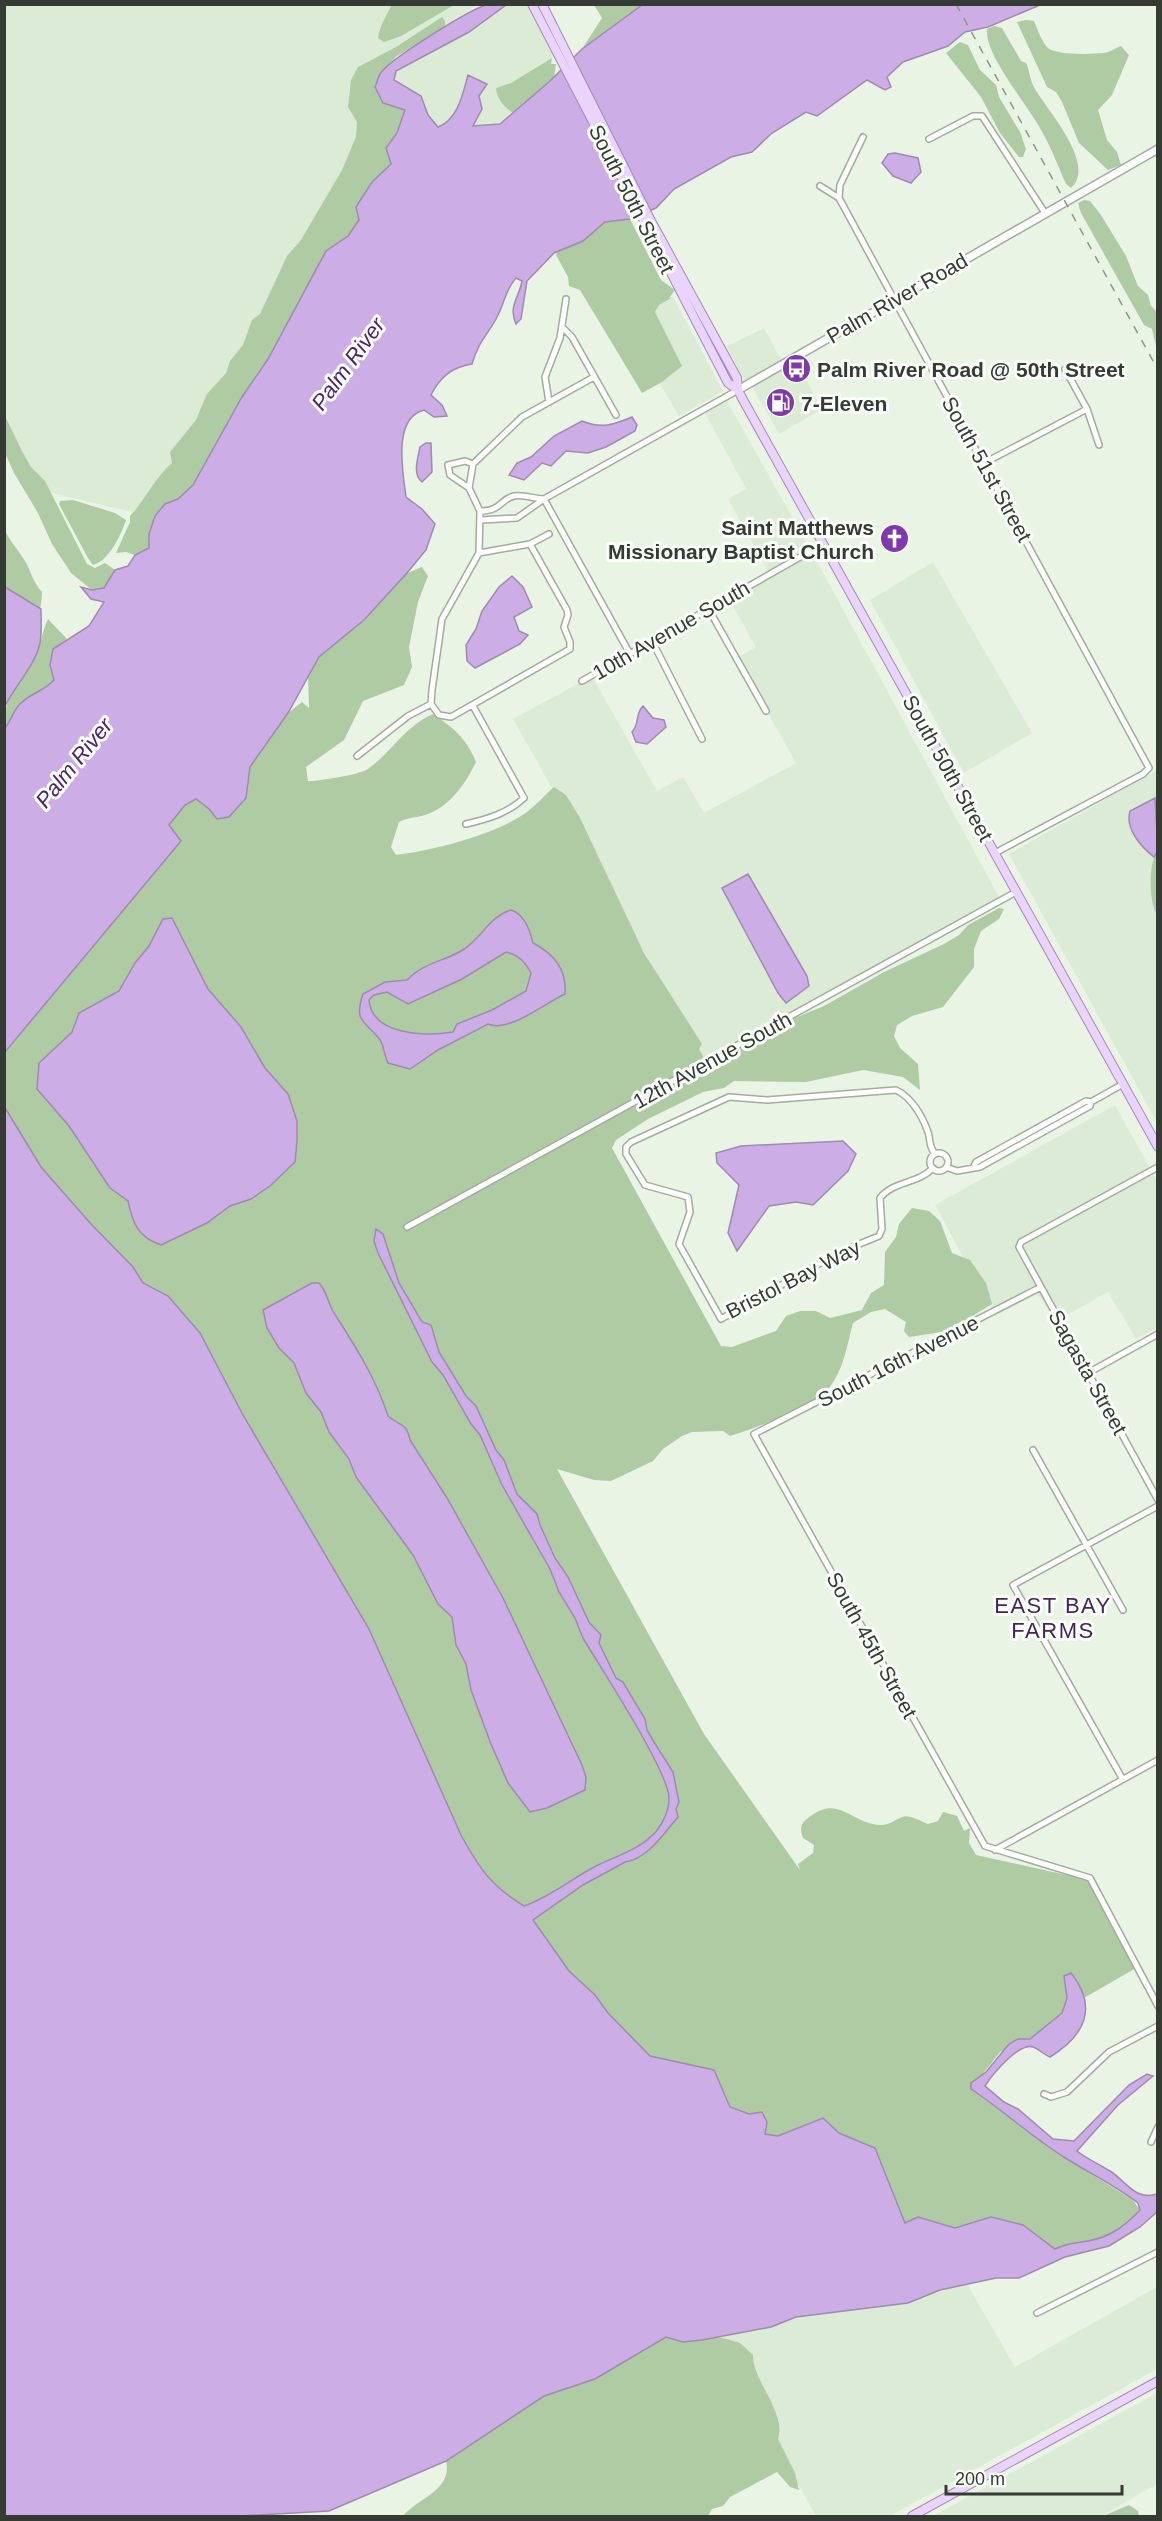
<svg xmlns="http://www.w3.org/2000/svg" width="1162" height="2521" font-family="Arial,sans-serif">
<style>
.built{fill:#dbebd5}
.green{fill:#aecba3}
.water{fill:#ccade5;stroke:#9f8ab0;stroke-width:1.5;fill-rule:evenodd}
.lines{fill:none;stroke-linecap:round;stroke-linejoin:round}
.street-casing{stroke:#a2ac9e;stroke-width:8}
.secondary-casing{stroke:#a2ac9e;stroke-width:10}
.primary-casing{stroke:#a28ab5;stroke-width:10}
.street{stroke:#fff;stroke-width:5}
.secondary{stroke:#fff;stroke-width:7}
.primary{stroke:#ead3fd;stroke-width:8}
.rail{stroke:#8e968b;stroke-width:1.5;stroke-dasharray:8 8;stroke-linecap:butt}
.labels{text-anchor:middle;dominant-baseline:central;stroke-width:6;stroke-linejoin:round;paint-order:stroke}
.street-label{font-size:21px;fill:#363a34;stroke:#fafff9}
.poi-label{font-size:21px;font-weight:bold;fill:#363a34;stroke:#fafff9;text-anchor:start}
.water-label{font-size:22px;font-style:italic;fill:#4c2566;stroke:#fafff9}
.neighbourhood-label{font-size:22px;letter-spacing:1.5px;fill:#45245c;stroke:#fafff9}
</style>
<rect width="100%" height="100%" fill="#e9f4e5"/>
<path class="built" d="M4,5H482L474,7L376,69L377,127L161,491L132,512L44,491L5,421Z
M506,5H534L558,48L552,58L511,83L496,88L506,108L513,113L500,124L472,126L482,109L468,75L460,102L447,124L438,127L428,115L421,96L394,80L396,71L469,32Z
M673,297L723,391L679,416L657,379L649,310Z
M764,328L783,363L746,384L727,346Z
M795,360L822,409L779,434L752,386Z
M727,401L809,547L769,573L728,499L746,489L705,413Z
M814,556L999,897L707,1063L513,719L592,676L657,791L683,777L704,813L796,763L737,658L756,647L729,599L801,560Z
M933,562L1032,733L964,773L870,600Z
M1157,770V1122L1009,854Z
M1115,1105L1157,1181V1328L1136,1339L1108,1292L1056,1321L1040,1297L1035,1295L995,1316L935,1205Z
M967,2284L1015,2367L1157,2287V2369L890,2516H816L715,2337L771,2327L796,2317L908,2303L940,2290Z
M1157,2393V2484L1101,2516H933Z"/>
<path class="green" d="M392,4H454V5L401,36L384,42L378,38C379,27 387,15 392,4Z
M594,5H642L582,49L602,18Z
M442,17L445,21V27L397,56L380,73L399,107L405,110L397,133L386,148L391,164L371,182L357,207L359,220L348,236L326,251L268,359L242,397L193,485L178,499L165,505L149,534V548L135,555L126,552L116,553L130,522V516C146,499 156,476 172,463L170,452L196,420L207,394L226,373L230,361L243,345L252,320L260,314L287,256L301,240L342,170L356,137L357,122L348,107L351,80L358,67L396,47Z
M1026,20L1034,21C1037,28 1042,42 1047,47C1055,56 1092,54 1103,53C1109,53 1115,48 1121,46L1129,55L1112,95L1098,110L1107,140L1117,152L1121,165L1108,170L1079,143L1062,102L1056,92L1047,87L1017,22Z
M994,26L1002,28L1021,61L1026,63C1030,72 1030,81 1035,89C1048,111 1097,165 1071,188L1066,184C1058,166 1051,147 1041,130C1029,106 984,55 987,29Z
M960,42L968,45L980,70L996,85L999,97L1020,132L1026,149L1023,157H1019L1000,133L981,97L946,53Z
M552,58L551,64H556L554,78L513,113C504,107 497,99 496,88L511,83Z
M1084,200L1090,201L1101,215L1126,256L1138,286L1148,295L1151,306L1157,312V350L1152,329L1144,325L1081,213L1078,203Z
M630,219L661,280L675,290L669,298L673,297L659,305L655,312L682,366L662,382L642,393L580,290L569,286L568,277L556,255L558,251L583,241L605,222Z
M4,414L22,451L31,467L45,481L87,564L95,568L105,563L115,570L104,588L92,590L71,573L52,544L38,513L14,473L5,453Z
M73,500L115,513L126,520C121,535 109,561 93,565L88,558L59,504L60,501Z
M4,528C9,540 16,547 23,558C31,569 32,582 42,592C41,626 23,648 4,675Z
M422,567L428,576L418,602L409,647L412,667L404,685L363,701L344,740L306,767L308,781C319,781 359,775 368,769C392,752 404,727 433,714C454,728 467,739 476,762C466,783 449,808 425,815C415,818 408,817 399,822L391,847L396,855C435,850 495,835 527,812C536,805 545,795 554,787L566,795L580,818L644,953L702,1044L699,1049L707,1063L543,1155L797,1017L824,1006L884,972L944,944L959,935L968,925L999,908L1004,909L999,919L981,931L974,949V967L943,1007L912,1016L897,1025L894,1036L900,1048L918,1064L920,1090L903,1077L863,1070L806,1082L734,1081L724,1088L703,1092L648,1119L616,1140L612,1148L721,1346L732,1347L776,1331L786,1316L800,1311H816L830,1318L862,1310L871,1293L884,1285L885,1252L896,1237L899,1224L912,1208L929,1211L940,1221L952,1253L970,1260L986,1283L992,1304L948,1331L909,1337L904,1331L906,1322L885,1309L871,1312L853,1323C847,1345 844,1369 829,1388C812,1407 754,1429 730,1436L723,1431L692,1432L682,1436L663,1449L653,1461L611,1481L594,1480L557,1469L704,1734L800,1870L798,1864L813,1853L814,1845L803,1838C800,1829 800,1824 808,1818C839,1793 850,1824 881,1825C889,1825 895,1820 902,1817C910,1814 921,1822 928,1824L938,1821L943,1812L957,1816L964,1831L970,1828L969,1843L976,1855L1089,1880L1136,1968L1084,1998L1077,1980L1064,1976L1067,1998L1062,2013L1030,2039L1000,2052L971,2089L1067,2159L1133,2200L1140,2210C1125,2226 1110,2237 1088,2241C1076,2243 1066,2243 1055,2249L713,2328L5,1167L4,1052L181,841L169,825L185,805L196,799L209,809L217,819L246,798L250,767L288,713L302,702L309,708L308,675L319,657L364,620L407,573Z
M48,619L67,639L53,649L50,665L54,679C44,691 31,693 20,704C13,711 11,721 5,728C4,692 15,692 32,664C40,651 41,634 48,619Z
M1157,851V915C1149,901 1148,866 1157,851Z
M525,2261L683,2342L715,2337L727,2339L740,2343L753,2355C752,2380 787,2413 778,2439L795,2473L799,2490L790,2487L777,2472L730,2497L723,2506L712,2509L708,2516H403C418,2498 453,2490 446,2461L329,2511Z
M1129,2505L1138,2511L1139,2516H1103Z"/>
<path class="water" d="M486,5H506L469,32L396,71L394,80L421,96L428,115L438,127C458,120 463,93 468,75L487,84L479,96L482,109L473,126L500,124L550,81L582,49L642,5H1040L988,27L965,32L948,46L903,62L887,77L891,87L885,90L867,80L817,116L806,112L772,133L752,152L731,157L674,189L656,208L630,219L605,222L583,241L554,253L527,281L521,319L516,324C508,306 519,298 522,281L516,278C506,289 505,300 499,313C490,333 479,339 472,364C452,367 440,377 431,395L442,405L447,416L434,417L424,410C392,418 403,473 406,497L422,509L435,524L426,550L407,573L364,620L319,657L288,713L250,767L246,798L229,817L217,819L209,809L196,799L185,805L169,825L181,841L5,1052V728C11,721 13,711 20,704C31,693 44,691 54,680L50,665L53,649L89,626L104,602L91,599L81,587L92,590L104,588L115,570L128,566L135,555L149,548V534L155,516L165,504L178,499L193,485L242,397L268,359L326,251L348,236L359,220L356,207L372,182L391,164L386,148L397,133L405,110L383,103L375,87C377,83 378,77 380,74C388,60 469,10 486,5Z
M895,153L918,158L921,172L911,183L893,176L882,163L888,154Z
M632,417L637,425L635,431L606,447L588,453L566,451L551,466L542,463L524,480L509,475L517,463L531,457L554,436L582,421C601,429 613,425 632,417Z
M426,443H431L432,472L422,482C412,474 418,458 420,447Z
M512,576L523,587L532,607L514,617L519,631L528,635L520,644L475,668L467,661L466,645L476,629L482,611L499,587Z
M5,587L41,609C41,619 42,632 40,643C35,666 16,684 5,706Z
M643,706L653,718L664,720L666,727L647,744L636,742L632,732C640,724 635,713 643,706Z
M1155,798L1158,851L1154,857C1140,846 1125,828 1130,811Z
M748,874L807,976L809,986L786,1003L778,993L722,888Z
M511,910C524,914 530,930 533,943C554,954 567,969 565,994C545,1003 509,1033 488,1024L438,1050L410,1069L388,1063C384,1055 384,1046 380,1040C366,1021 353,1023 363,994L385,982L407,980C423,963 442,962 461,951C481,940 488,917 511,910ZM506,952C519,955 525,962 531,973L526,991L492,1010L457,1024L453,1032C426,1036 372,1036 369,1000L374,995L387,992L408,1004L462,979Z
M172,918L208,989L241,1027L265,1068L288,1094L297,1121V1141L295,1162L270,1186L251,1199L230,1206L207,1223L161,1245C138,1237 133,1224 128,1201L110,1188L69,1126L37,1089L39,1063L72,1032L79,1013L119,991L135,963L149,946L163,919Z
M4,1106L41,1167L91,1224L133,1267L143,1283L168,1296L200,1333L243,1415L369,1629L461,1835C479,1868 491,1886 524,1906C550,1897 571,1879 596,1866C616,1856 644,1848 658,1829C664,1821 669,1809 669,1799C670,1773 600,1667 583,1638L575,1618L559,1592L550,1569L502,1485L480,1435L471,1424L443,1375L432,1362L378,1253L374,1241L376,1229L383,1234L399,1283L422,1322L431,1325L439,1352L466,1396L476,1406L496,1450L504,1460L517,1494L537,1514L540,1525L555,1558L568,1577L589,1622L601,1635L599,1643L616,1678L623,1682L645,1719L647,1730L654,1742L673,1772L679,1802L676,1809L678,1817C664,1833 648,1859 625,1862L583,1885L533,1920L569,1971L595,1995L608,2013L650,2056L714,2070L730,2107L749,2114L762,2112L767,2122L765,2134L778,2136L823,2118L839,2133L875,2148L905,2223L918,2217L955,2228L991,2217L1023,2225L1055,2249C1066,2243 1076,2243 1088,2241C1110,2237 1125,2226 1140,2210L1138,2203C1116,2186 1091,2174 1067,2159C1033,2138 1004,2111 971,2089V2083L986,2072L1009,2044L1018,2039H1030L1062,2013L1067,1998L1064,1976L1071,1973C1099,2008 1084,2036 1050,2057C1044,2055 1039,2049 1033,2047C1019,2042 992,2075 985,2086L1004,2102L1018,2109L1053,2139L1074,2141L1129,2085L1147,2074L1153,2076L1118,2105L1077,2151C1087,2159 1099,2164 1110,2171C1126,2181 1135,2201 1157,2194V2212L1140,2227L1109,2246L1065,2257L1019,2278H996L940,2290L908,2303L796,2317L771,2327L702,2340L683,2342L666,2337L595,2379L544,2396L446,2461L329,2511L240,2516H5Z
M843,1141L856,1154L848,1171L813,1205L796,1202L769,1206L737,1251L728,1233L739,1185L717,1163L716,1153L741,1146Z
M312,1283H319C328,1293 328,1305 336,1316C357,1349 376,1379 388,1416C400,1427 406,1421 410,1440L447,1498L503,1598L582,1765L586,1777L585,1790L547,1808L530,1812L508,1783L491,1744L471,1690L466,1664L456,1645L452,1617L438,1604L413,1555L356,1477L349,1459L329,1432L321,1412L306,1393L294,1363L279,1348L267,1328L263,1310Z"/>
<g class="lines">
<defs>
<path id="street" d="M863,137L840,185L839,198L1149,768L1143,774L995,853
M929,139L973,116H982L1045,213
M820,186L839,198
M562,327L572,337L616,415
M1065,369L1087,409L1099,445
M549,402L545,377L560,338L566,299
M984,463L1087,409
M469,488L450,475L448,465L465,461L473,464
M544,499L630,654
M480,511C502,511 500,499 514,496C523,494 535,499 544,499
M480,520L517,518L544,499L738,390
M530,544L567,610L568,615L564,627L570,642V649L451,717L439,715L431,704L432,690L442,619L479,553L480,511L469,488L473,464L522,417L594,377
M479,553L530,544L549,534
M708,608L766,711
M652,641L702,739
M582,681L823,544
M357,756L408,716L431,704
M466,824C488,819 508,813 524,798L473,706
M930 1162a9 9 0 1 1 18 0a9 9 0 1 1-18 0Z
M946,1167L957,1171L980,1167L1090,1106L1091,1102L1123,1084
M1158,1167L1021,1242L1019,1247L1158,1500
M933,1168C918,1184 893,1181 880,1198L882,1229L879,1236L840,1252L721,1319L679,1244L690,1212L688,1197L645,1185L626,1154V1147L631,1142L729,1097L767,1100L896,1090C911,1097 922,1115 928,1132C931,1141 928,1145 935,1154
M973,1168L976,1162L1086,1101L1091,1102
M407,1227L1016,892
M1041,1287L754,1434L985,1846L1090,1878L1158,2006
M1088,1373L1158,1334
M1033,1450L1123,1610
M1122,1778L1013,1585L1158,1506
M995,1850L1158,1760
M1044,2094L1051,2097L1067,2092L1109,2052L1158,2026
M1151,2142L1158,2127
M1037,2313L1158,2252"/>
<path id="secondary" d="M738,390L1158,149"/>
<path id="primary" d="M532,4L728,383L738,390
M542,4L651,221L737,378L738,390L742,398L1158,1147
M912,2516L1158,2381"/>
</defs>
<use href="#street" class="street-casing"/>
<use href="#secondary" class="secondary-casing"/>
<use href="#primary" class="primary-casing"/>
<use href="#street" class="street"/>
<use href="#secondary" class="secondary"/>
<use href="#primary" class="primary"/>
<path class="rail" d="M956,4L1158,370"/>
</g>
<defs>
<symbol id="bus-disc" viewBox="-11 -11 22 22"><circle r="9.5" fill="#8039ac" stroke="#fafff9"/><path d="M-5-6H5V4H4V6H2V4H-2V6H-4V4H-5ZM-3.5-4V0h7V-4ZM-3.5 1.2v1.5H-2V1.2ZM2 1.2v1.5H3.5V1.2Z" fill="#fff"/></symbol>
<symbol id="fuel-disc" viewBox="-11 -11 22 22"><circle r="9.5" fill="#8039ac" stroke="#fafff9"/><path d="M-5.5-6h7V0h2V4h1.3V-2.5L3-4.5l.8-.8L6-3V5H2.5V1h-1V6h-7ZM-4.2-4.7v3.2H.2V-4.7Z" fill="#fff"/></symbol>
<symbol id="church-disc" viewBox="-11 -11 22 22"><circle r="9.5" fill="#8039ac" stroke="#fafff9"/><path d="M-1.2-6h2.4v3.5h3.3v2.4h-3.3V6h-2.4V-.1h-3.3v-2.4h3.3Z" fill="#fff"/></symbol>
</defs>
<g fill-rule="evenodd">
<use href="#bus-disc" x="780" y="352" width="33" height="33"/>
<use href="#fuel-disc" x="764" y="386" width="33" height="33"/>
<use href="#church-disc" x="878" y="522" width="33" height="33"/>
</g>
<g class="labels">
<g class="street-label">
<text transform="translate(632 199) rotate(63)">South 50th Street</text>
<text transform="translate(897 298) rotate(-30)">Palm River Road</text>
<text transform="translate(987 469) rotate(61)">South 51st Street</text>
<text transform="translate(671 630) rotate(-30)">10th Avenue South</text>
<text transform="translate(948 768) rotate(61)">South 50th Street</text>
<text transform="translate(712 1060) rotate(-29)">12th Avenue South</text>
<text transform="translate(793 1279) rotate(-27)">Bristol Bay Way</text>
<text transform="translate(898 1361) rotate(-27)">South 16th Avenue</text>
<text transform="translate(1088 1372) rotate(61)">Sagasta Street</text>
<text transform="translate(872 1645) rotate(61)">South 45th Street</text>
</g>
<g class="poi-label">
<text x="817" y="369">Palm River Road @ 50th Street</text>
<text x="801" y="403">7-Eleven</text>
<text x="874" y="527" text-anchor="end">Saint Matthews<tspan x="874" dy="24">Missionary Baptist Church</tspan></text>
</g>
<g class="water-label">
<text transform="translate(348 364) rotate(-54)">Palm River</text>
<text transform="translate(74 763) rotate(-51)">Palm River</text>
</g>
<g class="neighbourhood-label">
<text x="1053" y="1605">EAST BAY<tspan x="1053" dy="25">FARMS</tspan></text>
</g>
</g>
<rect width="1162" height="2521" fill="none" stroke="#363a34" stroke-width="12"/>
<path d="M946 2485v9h176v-9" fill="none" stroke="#363a34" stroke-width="3"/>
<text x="955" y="2485" font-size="18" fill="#363a34" stroke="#fafff9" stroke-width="4.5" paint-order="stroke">200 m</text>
</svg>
